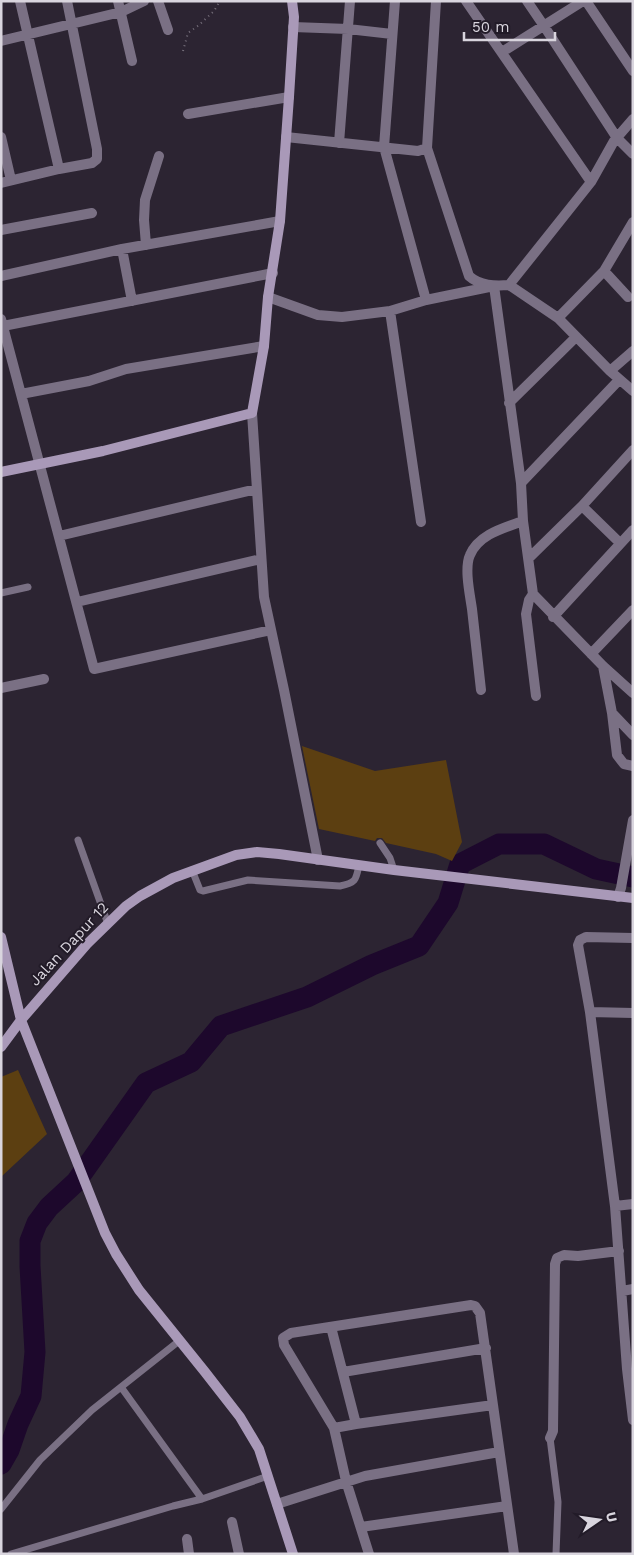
<svg xmlns="http://www.w3.org/2000/svg" width="634" height="1555" font-family="'Work Sans',sans-serif">
<style>
.lines{fill:none;stroke-linecap:round;stroke-linejoin:round}
.river{stroke:#1d082c;stroke-width:21}
.building{fill:#5c3f11}
.path{stroke:#78717d;stroke-width:2;stroke-dasharray:1 4;stroke-linecap:butt}
.lane{stroke:#7a7084;stroke-width:7}
.street{stroke:#7a7084;stroke-width:10}
.secondary{stroke:#a999b8;stroke-width:10}
.labels{text-anchor:middle;dominant-baseline:central;stroke-width:4;stroke-linejoin:round;paint-order:stroke}
.street-label{font-size:15px;fill:#d9d5de;stroke:#221b28}
</style>
<rect width="100%" height="100%" fill="#2c2432"/>
<g class="lines">
<path class="river" d="M1,1464L9,1450L18,1424L31,1396L35,1352L30,1266V1241L37,1223L49,1207L76,1182L146,1083L191,1062L221,1026L307,997L372,965L419,946L448,903L460,864L499,844H544L596,869L633,877"/>
</g>
<path class="building" d="M302,746L375,771L446,760L462,842L452,861L436,854L386,843L382,838H377L375,841L319,829Z
M18,1070L47,1134L1,1177V1077Z"/>
<g class="lines">
<path class="path" d="M183,51L188,33L199,25L214,11L220,1"/>
<path class="lane" d="M1,593L28,587
M78,840L108,924
M380,843L390,858L394,870
M192,870L200,890L203,891L248,880L340,886C356,883 356,880 359,865
M121,1387L202,1499
M550,1438L558,1502L556,1554
M1,1509L40,1460L92,1410L179,1341
M11,1554L173,1506L202,1499L268,1476"/>
<path class="street" d="M20,1L59,169
M118,1L132,61
M158,1L168,30
M395,1L384,147L426,300
M466,1L591,182
M527,1L544,26L617,138L633,154
M586,1L633,71
M293,27L348,29L392,34
M1,41L121,12L144,1
M502,52L583,1
M188,114L289,97
M1,137L11,180
M286,137L418,151L427,148L436,1
M339,143L350,1
M427,148L469,276C480,286 495,286 509,285L558,318L610,371L633,391
M1,183L59,169L92,163L97,159V149L67,1
M1,230L92,213
M146,245L144,220L145,200L159,156
M122,249L132,301
M604,271L628,297
M1,276L122,249L280,221
M509,285L591,182L614,141L633,119
M268,297L318,315L342,317L390,311L426,300L494,286L521,483L523,521L533,594L603,666L633,693
M390,311L421,522
M558,318L604,271L633,222
M1,319L94,669L271,630
M3,326L273,273
M610,371L633,351
M21,394L89,381L126,369L264,346
M509,403L576,337
M252,413L264,597L284,690L318,860
M521,483L619,380
M582,506L620,543
M59,536L256,489
M529,558L582,506L633,450
M533,594L529,600L526,614L536,696
M77,602L261,559
M553,617L633,530
M591,654L633,610
M603,666L612,713L617,755L624,764L633,766
M1,688L44,679
M481,690C478,663 475,636 472,609C470,595 464,568 470,555C479,534 504,528 523,521
M612,713L633,735
M618,897L621,888L633,820
M633,938L586,937L580,940L578,945L590,1012L615,1206L627,1369L633,1420
M590,1012L633,1013
M615,1206L633,1204
M622,1291L633,1289
M331,1327L356,1424
M343,1372L486,1348
M334,1428L356,1424L493,1405
M550,1438L553,1431L555,1264L557,1258L564,1255L578,1256L619,1251
M277,1504L365,1476L499,1452
M232,1522L239,1554
M361,1527L507,1506
M187,1539L189,1554
M369,1554L346,1481L334,1428L284,1345L283,1338L291,1333L471,1305L475,1306L480,1313L514,1554"/>
<path class="secondary" d="M1,472L103,451L252,413L264,346L268,297L280,221L289,97L294,17L292,1
M1,937L21,1020L105,1233L116,1254L139,1290L205,1372L240,1417L259,1449L293,1554
M1,1047L21,1020L87,944L126,906L140,896L173,878L236,855L257,852L279,854L394,870L633,898"/>
</g>
<g class="labels">
<g class="street-label">
<text transform="translate(69 944) rotate(-47)">Jalan Dapur 12</text>
</g>
</g>
<rect width="634" height="1555" fill="none" stroke="#d9d5de" stroke-width="5"/>
<g transform="translate(599 1520) rotate(77)" stroke="#221b28" stroke-width="4" paint-order="stroke">
<path d="M0-4L9 19L0 12L-9 19Z" fill="#d9d5de"/>
<text y="-8" font-size="14" font-weight="bold" text-anchor="middle" fill="#d9d5de">U</text>
</g>
<path d="M464 32v8h91v-8" fill="none" stroke="#d9d5de" stroke-width="2.5"/>
<text x="472" y="32" font-size="15" fill="#d9d5de" stroke="#221b28" stroke-width="4" paint-order="stroke">50 m</text>
</svg>
